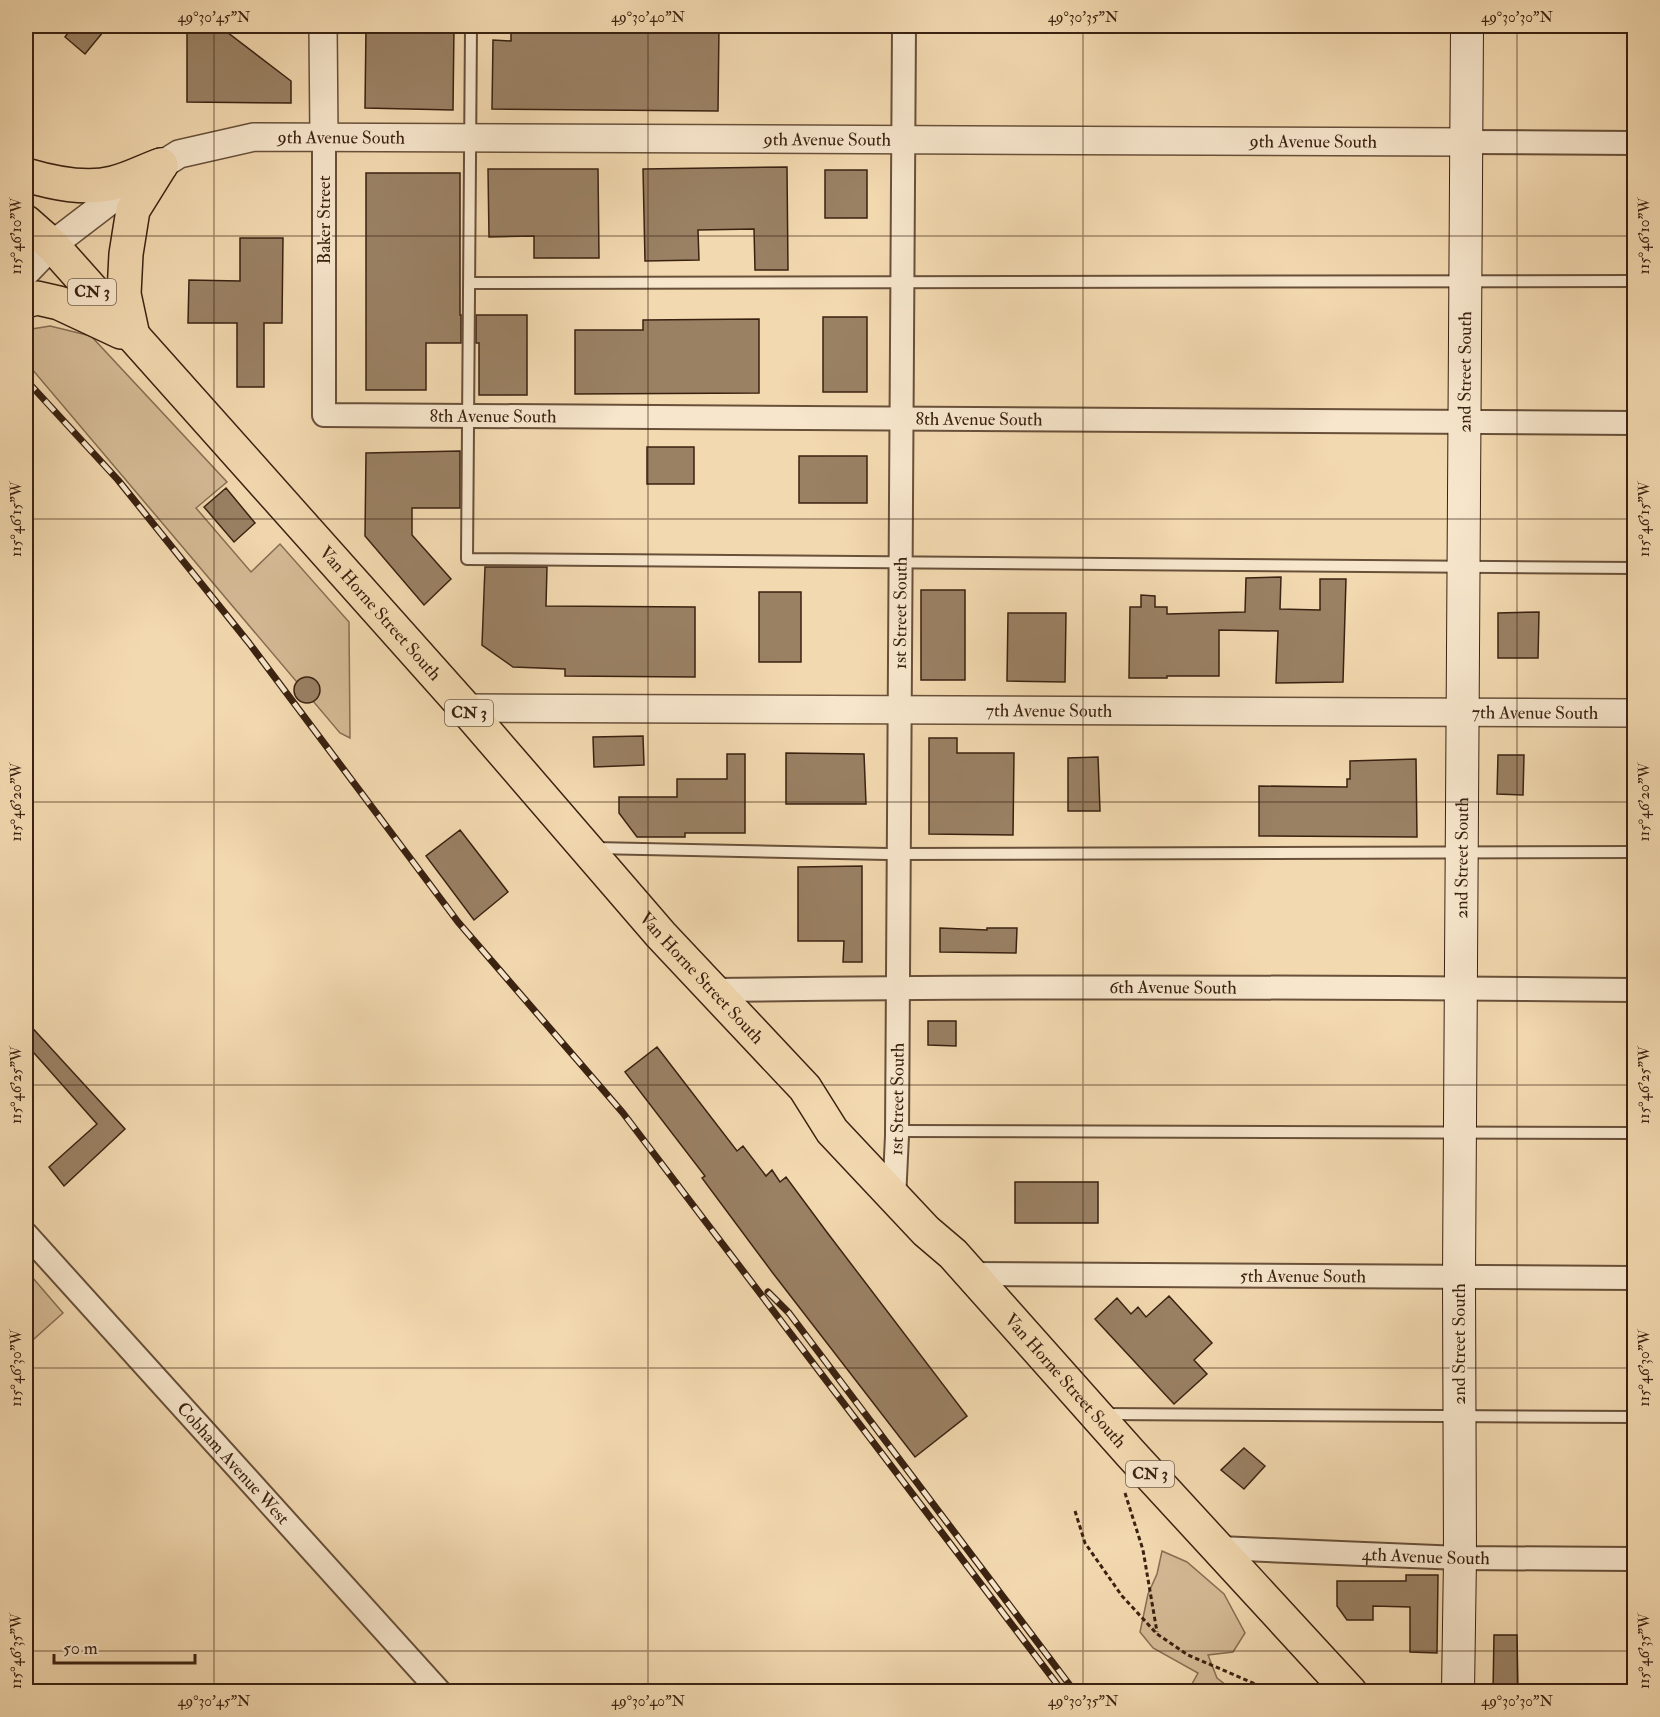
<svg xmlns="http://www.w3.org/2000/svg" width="1660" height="1717" font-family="'IM FELL Double Pica',serif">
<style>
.green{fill:#d4ba95;stroke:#876e53;stroke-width:1.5}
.building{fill:#9a8164;stroke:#3a2211;stroke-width:1.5}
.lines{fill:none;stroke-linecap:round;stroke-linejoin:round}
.service-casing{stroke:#685039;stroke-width:14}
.minor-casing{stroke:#685039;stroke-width:26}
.tertiary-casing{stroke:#685039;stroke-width:30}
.secondary-casing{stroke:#3a2211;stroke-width:34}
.trunk-casing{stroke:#3a2211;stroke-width:36}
.path{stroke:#3a2211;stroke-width:3;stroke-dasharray:4.5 3;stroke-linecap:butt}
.service{stroke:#f7e6cc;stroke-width:10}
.minor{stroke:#f7e6cc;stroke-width:22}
.tertiary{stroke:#f7e6cc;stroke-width:27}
.secondary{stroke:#f7e6cc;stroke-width:32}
.trunk{stroke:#f3d9b0;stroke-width:33}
.rail-casing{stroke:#3a2211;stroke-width:7}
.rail{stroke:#f7e6cc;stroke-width:4.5;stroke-dasharray:14;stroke-linecap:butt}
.ticks{fill:none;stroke:#3a2211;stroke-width:1.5;stroke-opacity:0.45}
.labels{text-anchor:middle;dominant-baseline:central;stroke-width:4.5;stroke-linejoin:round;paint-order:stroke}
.shield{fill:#f7e6cc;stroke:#735d49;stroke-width:1.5}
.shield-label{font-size:16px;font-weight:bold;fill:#3a2211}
.street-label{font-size:18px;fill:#3a2211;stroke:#f7e6cc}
.neatline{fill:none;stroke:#3a2211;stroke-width:2}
.ticks-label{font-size:15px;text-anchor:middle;fill:#3a2211}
</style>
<rect width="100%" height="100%" fill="#f3d9b0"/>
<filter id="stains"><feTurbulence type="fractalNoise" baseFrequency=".00333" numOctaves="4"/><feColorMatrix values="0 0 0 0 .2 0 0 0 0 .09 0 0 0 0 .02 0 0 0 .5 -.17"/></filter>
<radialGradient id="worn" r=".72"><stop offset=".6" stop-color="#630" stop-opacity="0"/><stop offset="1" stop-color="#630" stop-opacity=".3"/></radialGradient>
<path class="green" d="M50,326L91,336L227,482L196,508L251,572L280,544L349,622L350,738L340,733L26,362V330Z
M26,1270L63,1313L26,1346V1269Z
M1162,1551L1187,1562L1224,1594L1245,1633L1233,1652L1208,1655L1217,1678L1230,1688V1691H1188L1198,1673L1153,1648L1140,1632L1148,1594L1157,1574Z"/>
<path class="building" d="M73,26H108L85,54L65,37Z
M187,26H219L291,81V103L187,102Z
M366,26H454L453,110L365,108Z
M511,26H719L718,111L492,109L493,40L511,41Z
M787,167L788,270H755L754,229L698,230L699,260L645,261L643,169Z
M488,169H598L599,258H534V236L489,237Z
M825,170H867V218H825Z
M366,173H460V315H461V343H426V390H366Z
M240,238H283L282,323H264V387H237V323H188L189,280L240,281Z
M476,315H527V395H479V343H476Z
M823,317H867V392H823Z
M759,319V393L575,394V330H643V320Z
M647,447H694V484H647Z
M460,451V508H412V535L451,579L424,605L365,536L366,453Z
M799,456H867V503H799Z
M226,488L255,523L234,542L204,507Z
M485,567H547L546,606L695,607V677L565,676V669L513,667L482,645Z
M1281,577L1280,609L1320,610V579H1346L1343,682L1276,683L1278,631L1219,630V676H1167V678H1129L1130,607H1141V595L1155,596V607H1167V614L1245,612L1246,578Z
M921,590H965V680H921Z
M759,592H801V662H759Z
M1539,612L1538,658H1498V613Z
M1008,613H1066L1065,682L1007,681Z
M294 690a13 13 0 1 1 26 0a13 13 0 1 1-26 0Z
M643,736L644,765L594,767L593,737Z
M929,738H957V753H1014L1013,835L929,834Z
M786,753L864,754L866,804H786Z
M727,754H745V833H685V837H637L619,813V797H677V779H727Z
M1498,755H1524L1523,795L1497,794Z
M1098,757L1100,811H1068V758Z
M1416,759L1417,837L1259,836V786L1347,787V779H1350V761Z
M460,830L508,892L474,920L426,856Z
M862,866V962H843L844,941H798V867Z
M940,928L987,930V928H1017L1016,953L940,952Z
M26,1021L125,1129L64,1186L49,1167L97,1124L26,1044Z
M928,1021H956V1046L928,1045Z
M657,1047L737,1151L743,1146L766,1176L772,1170L780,1182L786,1177L826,1231L967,1416L915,1457L772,1272L702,1178L705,1176L625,1072Z
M1015,1182H1098V1223H1015Z
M1169,1296L1212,1343L1194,1360L1207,1374L1174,1404L1095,1319L1117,1298L1131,1314L1138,1307L1146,1317Z
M1244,1448L1265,1466L1244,1489L1221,1470Z
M1406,1575H1438L1437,1653L1410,1652V1607L1373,1606V1620H1347L1337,1606V1581H1406Z
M1494,1635H1517L1518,1692H1493Z"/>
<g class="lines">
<defs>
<path id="service" d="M471,26L467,559L1634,568
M469,283L1634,281
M594,848L888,854L1634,852
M897,1131L1634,1133
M1104,1414L1634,1417"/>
<g id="minor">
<path id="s1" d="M324,137V415L1634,423"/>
<path d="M1466,142L1634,143"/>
<path id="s2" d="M713,990C1020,986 1327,987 1634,990"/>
<path id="s3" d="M894,1199L897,1136L904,26"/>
<path id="s4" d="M26,1234L440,1692"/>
<path id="s5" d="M970,1274L1634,1278"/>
<path id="s6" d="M1219,1548L1460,1558L1634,1559"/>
</g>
<g id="tertiary">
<path d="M323,26L324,137"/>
<path id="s7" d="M26,272L52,245L133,183L179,154L254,137L1466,142"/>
<path id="s8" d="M464,708L1634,713"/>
</g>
<g id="secondary">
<path id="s9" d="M1458,1692L1460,1558L1459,1277L1467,26"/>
</g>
<g id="trunk">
<path d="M26,175C53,183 85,190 113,183C130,179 146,170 161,165"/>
<path id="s10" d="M26,222L52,245L466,709L661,935L805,1088L832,1131L926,1231L953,1254L1131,1454L1350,1692"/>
<path d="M26,301L37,298L59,303L121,332"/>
<path d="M133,336L124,294L126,254L133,210L161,165"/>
</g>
</defs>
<use href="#service" class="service-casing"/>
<use href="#minor" class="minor-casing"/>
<use href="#tertiary" class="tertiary-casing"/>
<use href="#secondary" class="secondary-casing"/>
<use href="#trunk" class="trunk-casing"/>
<path class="path" d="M1125,1493L1143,1550L1157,1632
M1075,1511L1085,1543L1122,1596L1157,1634L1188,1655L1274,1692"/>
<use href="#service" class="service"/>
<use href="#minor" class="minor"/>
<use href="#tertiary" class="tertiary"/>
<use href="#secondary" class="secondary"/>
<use href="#trunk" class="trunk"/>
<defs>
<path id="rail" d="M26,380L118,480L249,643L458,922L623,1113L1063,1692
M768,1292L789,1313L1075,1692"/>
</defs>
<use href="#rail" class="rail-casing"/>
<use href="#rail" class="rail"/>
</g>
<path class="ticks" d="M214,26V1692M648,26V1692M1083,26V1692M1517,26V1692M26,236H1634M26,519H1634M26,802H1634M26,1085H1634M26,1368H1634M26,1651H1634"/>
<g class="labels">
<g class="shield">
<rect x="68" y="279" width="48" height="26" rx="4.5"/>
<rect x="445" y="700" width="48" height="26" rx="4.5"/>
<rect x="1126" y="1461" width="48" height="26" rx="4.5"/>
</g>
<g class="shield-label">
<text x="92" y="292">CN 3</text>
<text x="469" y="713">CN 3</text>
<text x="1150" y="1474">CN 3</text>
</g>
<g class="street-label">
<text stroke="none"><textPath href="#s7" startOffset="358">9th Avenue South</textPath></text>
<text stroke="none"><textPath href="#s7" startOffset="844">9th Avenue South</textPath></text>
<text stroke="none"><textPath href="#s7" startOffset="1330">9th Avenue South</textPath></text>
<text transform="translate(324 220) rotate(-90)">Baker Street</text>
<text stroke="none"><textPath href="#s9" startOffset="1320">2nd Street South</textPath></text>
<text stroke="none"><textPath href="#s1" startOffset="447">8th Avenue South</textPath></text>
<text stroke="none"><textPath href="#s1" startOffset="933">8th Avenue South</textPath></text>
<text stroke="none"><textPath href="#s3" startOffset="586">1st Street South</textPath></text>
<text stroke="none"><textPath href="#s10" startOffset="528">Van Horne Street South</textPath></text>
<text stroke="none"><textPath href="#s8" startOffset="585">7th Avenue South</textPath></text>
<text stroke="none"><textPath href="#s8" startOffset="1071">7th Avenue South</textPath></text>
<text stroke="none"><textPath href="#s9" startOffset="834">2nd Street South</textPath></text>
<text stroke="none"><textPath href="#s10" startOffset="1014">Van Horne Street South</textPath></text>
<text stroke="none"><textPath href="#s2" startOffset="460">6th Avenue South</textPath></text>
<text stroke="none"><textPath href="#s3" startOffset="100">1st Street South</textPath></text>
<text stroke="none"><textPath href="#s5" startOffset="333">5th Avenue South</textPath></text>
<text transform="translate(1459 1344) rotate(-90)">2nd Street South</text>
<text stroke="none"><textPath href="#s10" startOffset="1558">Van Horne Street South</textPath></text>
<text stroke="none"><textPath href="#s4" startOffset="309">Cobham Avenue West</textPath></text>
<text stroke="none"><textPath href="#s6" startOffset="207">4th Avenue South</textPath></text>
</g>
</g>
<rect width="1660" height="1717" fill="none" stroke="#f3d9b0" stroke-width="66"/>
<path d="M54 1654v9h141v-9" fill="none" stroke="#3a2211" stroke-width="3"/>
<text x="63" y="1654" font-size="18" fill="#3a2211" stroke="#f7e6cc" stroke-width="4.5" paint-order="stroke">50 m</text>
<rect x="33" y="33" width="1594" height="1651" class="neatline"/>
<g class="ticks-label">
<text x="214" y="22">49°30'45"N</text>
<text x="648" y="22">49°30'40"N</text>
<text x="1083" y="22">49°30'35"N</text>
<text x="1517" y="22">49°30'30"N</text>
<text transform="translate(1644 236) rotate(-90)" y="5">115°46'10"W</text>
<text transform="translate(16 236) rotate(-90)" y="5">115°46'10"W</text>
<text transform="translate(1644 519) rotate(-90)" y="5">115°46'15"W</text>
<text transform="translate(16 519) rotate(-90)" y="5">115°46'15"W</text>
<text transform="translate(1644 802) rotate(-90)" y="5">115°46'20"W</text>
<text transform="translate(16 802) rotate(-90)" y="5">115°46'20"W</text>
<text transform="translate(1644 1085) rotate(-90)" y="5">115°46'25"W</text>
<text transform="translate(16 1085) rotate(-90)" y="5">115°46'25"W</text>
<text transform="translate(1644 1368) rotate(-90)" y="5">115°46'30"W</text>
<text transform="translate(16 1368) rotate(-90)" y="5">115°46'30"W</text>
<text transform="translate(1644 1651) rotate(-90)" y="5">115°46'35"W</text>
<text transform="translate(16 1651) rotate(-90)" y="5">115°46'35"W</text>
<text x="214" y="1706">49°30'45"N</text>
<text x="648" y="1706">49°30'40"N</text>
<text x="1083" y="1706">49°30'35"N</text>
<text x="1517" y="1706">49°30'30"N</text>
</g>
<rect width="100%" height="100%" filter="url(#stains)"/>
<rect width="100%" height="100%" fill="url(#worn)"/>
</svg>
